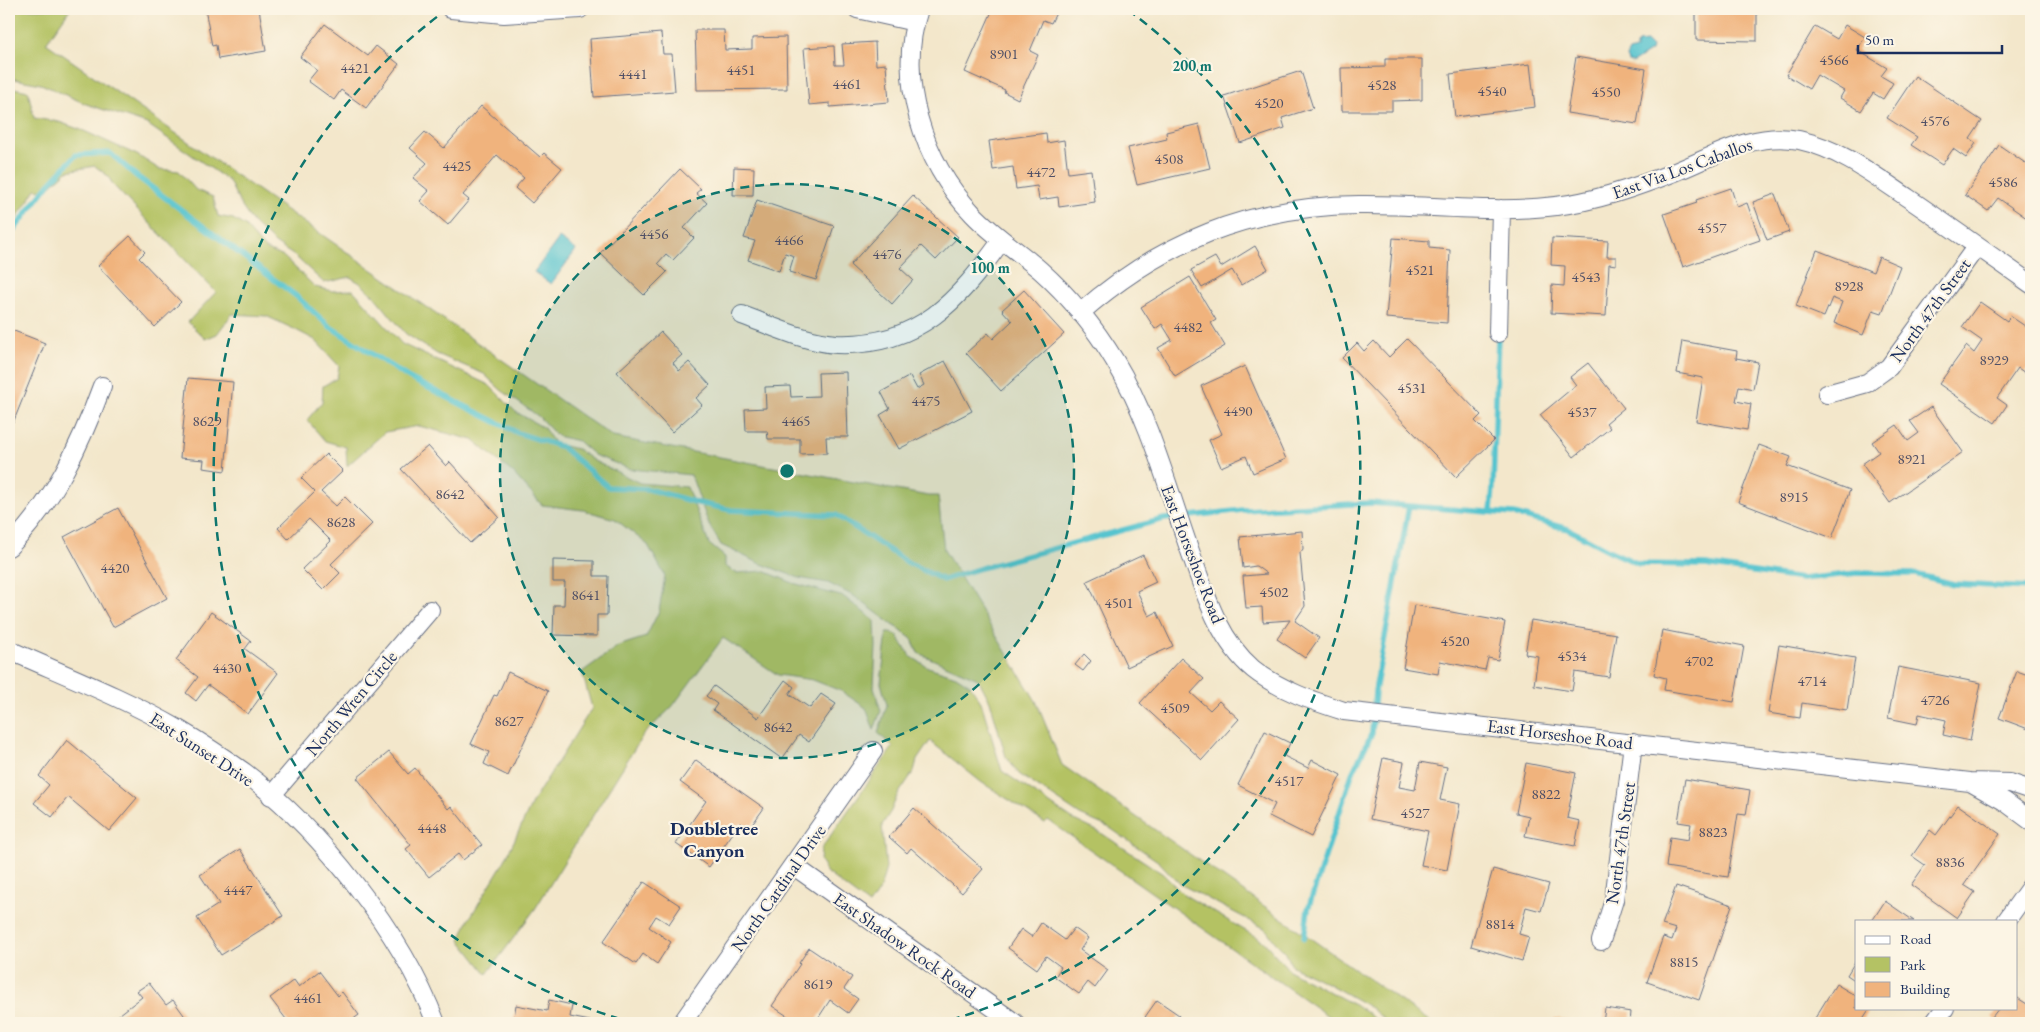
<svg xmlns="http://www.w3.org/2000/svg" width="2040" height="1032" font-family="'EB Garamond',serif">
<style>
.green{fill:#b4c264;stroke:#687861}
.water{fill:#57c4cf;stroke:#397a96}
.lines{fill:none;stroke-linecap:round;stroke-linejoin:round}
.stream{stroke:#57c4cf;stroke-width:5.5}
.building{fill:#f0b37d}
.street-casing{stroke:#676f84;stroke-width:20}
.street{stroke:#fff;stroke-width:18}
.ring{fill:none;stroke:#0f766e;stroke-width:2.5;stroke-dasharray:9 6}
.labels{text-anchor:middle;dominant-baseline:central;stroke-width:4.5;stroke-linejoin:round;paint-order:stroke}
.number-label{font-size:15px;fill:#505066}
.street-label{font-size:18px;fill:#1b2f5e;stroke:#fcf5e5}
.neighbourhood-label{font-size:19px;font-weight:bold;fill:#1b2f5e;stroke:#fcf5e5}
.centre{fill:#0f766e;stroke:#fcf5e5;stroke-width:2.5}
.ring-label{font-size:15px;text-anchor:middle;font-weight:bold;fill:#0f766e;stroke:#fcf5e5;stroke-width:4.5;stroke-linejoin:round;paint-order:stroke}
</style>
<rect width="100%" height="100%" fill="#fcf5e5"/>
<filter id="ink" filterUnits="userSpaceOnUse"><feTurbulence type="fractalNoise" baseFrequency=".02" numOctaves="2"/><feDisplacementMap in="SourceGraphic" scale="10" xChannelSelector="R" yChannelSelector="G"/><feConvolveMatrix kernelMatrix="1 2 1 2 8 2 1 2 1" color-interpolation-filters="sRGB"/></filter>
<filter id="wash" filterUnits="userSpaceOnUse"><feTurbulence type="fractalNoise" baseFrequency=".0096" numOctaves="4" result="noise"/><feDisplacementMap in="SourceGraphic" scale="20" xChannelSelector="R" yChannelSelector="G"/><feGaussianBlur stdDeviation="1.12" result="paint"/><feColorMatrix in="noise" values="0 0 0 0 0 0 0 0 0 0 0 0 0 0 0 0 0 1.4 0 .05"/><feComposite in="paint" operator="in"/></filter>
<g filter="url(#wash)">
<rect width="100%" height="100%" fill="#f3e7cb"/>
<path class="green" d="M9,9H70L46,43L613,437L928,496H938L944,550L1036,701L1062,765L1432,1023H1388L1371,1008L1327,983L1292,966L1286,953L1275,942L1266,929L1180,884L1159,862L1110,828L1080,815L1019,774L1006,757L990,701L978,679L918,653L912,639L854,596L828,583L799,578L759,563L721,545L709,525L691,475L630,469L594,455L578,441L557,436L538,416L501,390L484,374L437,354L406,334L374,296L360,283L350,277L324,283L296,257L275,243L253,223L240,204L229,181L147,124L86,104L41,84L9,78Z
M9,87L28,91L34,118L59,122L84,131L137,155L159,169L179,171L196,190L213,197L218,216L233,219L245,226L265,249L284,257L315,287L332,291L353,290L402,344L489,385L516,412L544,428L555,444L577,449L594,461L640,483L687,487L709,544L725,557V566L736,573L764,571L793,583L844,597L875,621L876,646L874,688L881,711L874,730L866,708L841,691L813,680L778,675L723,638L672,707L643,735L535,909L487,974L460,940L468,921L505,860L533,801L592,708L582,672L618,646L646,637L659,611L665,576L648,545L615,519L583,510L542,505L513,473L473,440L419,426L385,432L347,466L346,447L325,441L307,420L322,402L323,386L337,378L339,366L315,340L296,330L266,316L232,314L217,334L205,339L188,322L216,292L113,185L108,176L95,166L67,171L45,191L36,189L9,229Z
M887,632L897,635L910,656L928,667L956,676L970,685L981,702L1002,771L1072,819L1101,833L1163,874L1183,894L1263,941L1290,971L1364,1010L1379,1023H1338L1048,820L1045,823L981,782L930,741L917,760L914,771L897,796L891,811L882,825L886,868L880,889L869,905L827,873L820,861L821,849L893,747L878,733L887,705L881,683Z"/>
<path class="water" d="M1647,42L1652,47L1651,51L1632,63L1628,62L1626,57L1629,51L1636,49V45L1638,43Z
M559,238L576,250L551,284L534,272Z"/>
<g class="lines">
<path class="stream" d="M9,233L13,231L49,184L76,155L110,153L135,175L296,296L329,326L409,378L518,433L562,447L608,487L648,489L698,503L731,510L836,515L907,562L943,580L981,568L1164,519L1243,510L1371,503L1514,514L1568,529L1610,551L1639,564L1706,565L1802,579L1857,573L1915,574L1954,584L2031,588
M1491,511L1493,487L1498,335
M1304,938L1308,909L1352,774L1372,733L1375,691L1409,506"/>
</g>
<g id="blocks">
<path class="building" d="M205,9H259L266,51L218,59L216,45L212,46Z
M993,9H1058L1051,23L1043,20L1030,51L1038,55L1018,99L1004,92L1005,90L965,72Z
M1696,9H1757V41L1696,40Z
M325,24L368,56L376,46L399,64L366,108L341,90L334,100L308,81L317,70L300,57Z
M1845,25L1865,37L1857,50L1887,68L1881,76L1893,83L1883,99L1873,93L1861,111L1840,98L1844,91L1817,75L1809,89L1786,75L1815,26L1837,39Z
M695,30H724L725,50L752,49V38L786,37L787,89L697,90Z
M661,33L663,54H672L675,91L594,97L590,39Z
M875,42L876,65L886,64L889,102L830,107V103L809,105L804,48L834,46L835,65H844L842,44Z
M1576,57L1646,69L1637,124L1567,113Z
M1385,59H1422V100L1392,101V111H1342L1341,68L1385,67Z
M1530,64L1535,107L1455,117L1450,74Z
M1301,71L1313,108L1282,118L1285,128L1240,143L1224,96Z
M1915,76L1982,121L1970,139L1976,143L1966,158L1953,149L1942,165L1911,145L1917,137L1887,118Z
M481,106L540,157L544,153L562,168L532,203L515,188L524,178L497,155L463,195L469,200L448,225L420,201L429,191L413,178L427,163L410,148L425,132L444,148Z
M1199,124L1210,168L1137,185L1128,148L1167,139L1166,132Z
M1046,133L1047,143L1064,140L1068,173L1091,170L1095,202L1059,207L1058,197L1039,200L1037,186L1016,189L1013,167L993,170L989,141Z
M1999,145L2031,167V221L1998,198L1988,211L1965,195Z
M734,167L754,168L753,195H733Z
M680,169L701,189L696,193L707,203L684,228L694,238L673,260L666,254L658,263L667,272L644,295L600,253Z
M1731,188L1737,207L1747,203L1760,240L1683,267L1664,214L1697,203L1696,200Z
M1775,194L1789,232L1767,240L1753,202Z
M913,196L958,237L936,260L921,246L900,268L913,280L892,304L850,265Z
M757,200L834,226L816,280L789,272L794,256L785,253L779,271L748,260L755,241L744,238Z
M130,236L145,252L139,258L181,302L155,327L98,266Z
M1393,238L1429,241V248L1450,250L1447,323L1386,318Z
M1552,238L1608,241L1607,257H1616V265L1609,264L1606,316L1551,313L1552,285L1564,286L1565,266L1551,265Z
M1255,246L1268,269L1241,285L1232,270L1202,288L1191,270L1215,257L1221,267Z
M1817,250L1873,272L1879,257L1900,266L1882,313L1873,310L1863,335L1834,323L1842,302L1832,298L1824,317L1796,306Z
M1190,277L1216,320L1211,323L1225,346L1175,376L1158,348L1172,340L1162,324L1155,329L1141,307Z
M1024,290L1064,334L1001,391L966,353L988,333L993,339L1012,321L1002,310Z
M1980,302L2007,321L2010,316L2031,330V365L2025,373L2018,368L1997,398L2007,405L1995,423L1939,384L1966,346L1974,353L1982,341L1962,327Z
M9,329L45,343L13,423L9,421Z
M661,332L682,355L673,363L679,371L689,362L710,385L696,398L702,405L672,432L617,372Z
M1407,339L1481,415L1475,421L1494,440L1456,477L1342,358L1357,343L1364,351L1374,341L1389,357Z
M1682,341L1737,351L1736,358L1758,362L1753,389L1739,386L1736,401L1751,404L1747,430L1696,421L1703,378L1677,373Z
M945,361L972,411L899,449L880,415L890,409L881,392L910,376L917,389L924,385L919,375Z
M1588,363L1624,408L1606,423L1610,428L1574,457L1540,415L1576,385L1570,377Z
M1245,366L1286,459L1253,473L1246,456L1221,467L1209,440L1222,434L1201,386Z
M846,372L848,437H826L827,453L800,454V439H768L767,431H746L745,409L766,408L765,387L790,386L791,397L819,396L818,373Z
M188,378L233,382L225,471L203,468L204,460L180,458Z
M1931,407L1963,452L1890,503L1862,464L1879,452L1872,442L1897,425L1908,441L1919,433L1910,421Z
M1759,445L1791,457L1787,466L1850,490L1832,538L1738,502Z
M428,446L446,466L450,462L499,517L470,543L401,469Z
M326,454L343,471L321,492L336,506L345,497L372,524L331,564L340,573L323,590L302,569L331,541L309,519L288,539L278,528L315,492L301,478Z
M118,508L167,598L113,627L64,537Z
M1302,531L1303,549L1300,553L1305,606L1295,621L1319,638L1305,658L1277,639L1290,620L1263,622L1262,607L1246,608L1243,576L1267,574L1256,566L1243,568L1240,537Z
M1143,555L1156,582L1137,591L1149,616L1157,612L1173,646L1127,667L1087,581Z
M553,560L594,561V576H608L607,615H597V636L553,635L554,605H564L565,582H553Z
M1414,605L1505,622L1498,660L1488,658L1485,670L1440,661L1438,674L1403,668Z
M211,612L251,641L245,649L278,673L248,714L208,685L196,701L186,693L198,677L176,660Z
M1531,620L1616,634L1609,677L1575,672L1572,691L1534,685L1538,656L1525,654Z
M1662,630L1744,646L1734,702L1664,690L1666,678L1654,675Z
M1779,645L1855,658L1847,710L1802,703L1800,718L1768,713Z
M1084,654L1091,661L1083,671L1075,665Z
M1181,658L1204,679L1191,693L1210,710L1219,701L1239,719L1202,760L1140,703Z
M1898,667L1981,683L1970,741L1943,735L1946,720L1919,714L1917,724L1888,718Z
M2017,671L2031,676V730L1999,718Z
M508,672L548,691L508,776L484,764L489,752L471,744L494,695L497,696Z
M785,680L794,687L789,694L810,708L821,694L836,704L809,742L799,735L782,759L713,710L717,704L706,696L714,686L758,718Z
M1265,731L1290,743L1284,756L1308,768L1312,760L1341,775L1311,837L1269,816L1275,804L1238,785Z
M67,740L137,798L109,831L68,797L52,817L34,803L49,785L39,776Z
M389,752L408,774L415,768L448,809L451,806L482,845L463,860L458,854L429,877L406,849L411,845L357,778Z
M1383,758L1404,762L1399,787L1415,790L1420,762L1447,767L1440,800L1460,804L1447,870L1421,865L1428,831L1370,819Z
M696,760L764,808L749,829L740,823L709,867L676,844L706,801L680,782Z
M1526,763L1576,773L1567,818L1580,821L1575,846L1525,836L1529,816L1516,813Z
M1685,779L1750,790L1746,815L1738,814L1728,877L1666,867L1670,837L1688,840L1691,824L1678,822Z
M1958,805L2000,834L1964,885L1975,892L1957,918L1911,885L1925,865L1912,856L1930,830L1936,835Z
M914,808L983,869L962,893L911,848L907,853L889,837Z
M240,849L283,916L221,955L197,918L219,904L200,875Z
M1493,869L1549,884L1541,911L1526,907L1519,934L1529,937L1522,961L1471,946Z
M644,882L681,906L669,924L656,916L649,927L671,942L657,964L643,954L636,964L603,942Z
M1676,886L1732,905L1699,1000L1647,982L1663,937L1672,940L1676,929L1662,925Z
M1885,901L1914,921H1872Z
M1041,923L1065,940L1074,928L1088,938L1080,950L1108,970L1095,988L1088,982L1079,994L1055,977L1061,967L1046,956L1037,969L1008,948L1021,929L1032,937Z
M809,948L852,977L844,989L858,999L848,1013L830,1000L815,1023H784L789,1017L772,1006L800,964L799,963Z
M1856,960V981L1847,975Z
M319,971L338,996L342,992L359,1015L348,1023H289L270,998L294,980L299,987Z
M149,983L166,1005L173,1000L189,1022L187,1023H119L115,1018L142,997L137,991Z
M1836,984L1856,996V1008H1870L1860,1023H1812Z
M2016,997L2027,1004L2031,998V1023H2001L1992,1017L1999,1008H2016Z
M549,1000L572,1005L570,1017L590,1021V1023H513L516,1005L547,1011Z
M1157,1000L1179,1015L1173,1023H1154L1145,1017Z
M1605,1008L1631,1012L1630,1023H1603Z
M1555,1018L1583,1022V1023H1554Z"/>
</g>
</g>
<g filter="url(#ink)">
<use href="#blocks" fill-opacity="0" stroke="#676f84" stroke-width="1"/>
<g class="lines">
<defs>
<path id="street" d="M451,9L504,14L580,9
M857,9L915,22
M919,9C896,79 923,162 973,214C993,235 1018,251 1040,270C1068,295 1095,328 1115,361C1149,417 1168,489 1190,551C1205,593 1218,639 1253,669C1279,690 1313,701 1344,711L1970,782L2010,783L2031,790
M1080,313C1162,241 1250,206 1359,205C1424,204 1491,214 1556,206C1597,201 1637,187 1675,172C1715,156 1754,131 1799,140C1840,149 1874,175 1908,198C1949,226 1990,255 2031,284
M742,315C772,326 805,342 837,344C918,347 958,301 1002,240
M1498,333L1501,209
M1827,394L1867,383L1889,367L1977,246
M9,547C53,503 81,444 102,386
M9,650C65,675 124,698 178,729C200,742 223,757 244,772C321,830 402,933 436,1023
M1972,783L2004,801L2031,821
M271,796L430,610
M794,866L1015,1023
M2006,921L2031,886
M1601,941L1614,900L1633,743
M682,1023L873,751
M1934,1023L1945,1008"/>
</defs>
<use href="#street" class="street-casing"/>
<use href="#street" class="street"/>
</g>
</g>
<circle cx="787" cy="471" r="287" fill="#0f766e" fill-opacity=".12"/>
<g class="ring">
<circle cx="787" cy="471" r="287"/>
<path d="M634 1023A573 573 0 0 1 446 10M1128 10A573 573 0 0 1 940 1023"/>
</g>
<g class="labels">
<g class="number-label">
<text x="1004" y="53">8901</text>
<text x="1834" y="59">4566</text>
<text x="355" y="67">4421</text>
<text x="741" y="69">4451</text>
<text x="633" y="73">4441</text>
<text x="847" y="83">4461</text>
<text x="1382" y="84">4528</text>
<text x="1492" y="90">4540</text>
<text x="1606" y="91">4550</text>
<text x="1269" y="102">4520</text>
<text x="1935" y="120">4576</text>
<text x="1169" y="158">4508</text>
<text x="457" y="165">4425</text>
<text x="1041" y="171">4472</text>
<text x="2003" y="181">4586</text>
<text x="1712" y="227">4557</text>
<text x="654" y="233">4456</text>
<text x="789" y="239">4466</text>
<text x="887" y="253">4476</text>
<text x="1420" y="269">4521</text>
<text x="1586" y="276">4543</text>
<text x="1849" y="285">8928</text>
<text x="1188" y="326">4482</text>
<text x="1994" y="359">8929</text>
<text x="1412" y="387">4531</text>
<text x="926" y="400">4475</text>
<text x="1238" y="410">4490</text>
<text x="1582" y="411">4537</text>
<text x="207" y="420">8629</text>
<text x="796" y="420">4465</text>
<text x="1912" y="458">8921</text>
<text x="450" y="493">8642</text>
<text x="1794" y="496">8915</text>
<text x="341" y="521">8628</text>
<text x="115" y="567">4420</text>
<text x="1274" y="591">4502</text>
<text x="586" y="594">8641</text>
<text x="1119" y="602">4501</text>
<text x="1455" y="640">4520</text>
<text x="1572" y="655">4534</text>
<text x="1699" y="660">4702</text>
<text x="227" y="667">4430</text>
<text x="1812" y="680">4714</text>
<text x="1935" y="699">4726</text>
<text x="1175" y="707">4509</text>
<text x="509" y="720">8627</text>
<text x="778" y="726">8642</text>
<text x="1289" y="780">4517</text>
<text x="1546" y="793">8822</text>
<text x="1415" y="812">4527</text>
<text x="432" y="827">4448</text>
<text x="1713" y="831">8823</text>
<text x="1950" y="861">8836</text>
<text x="238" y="889">4447</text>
<text x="1500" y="923">8814</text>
<text x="1684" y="961">8815</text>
<text x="818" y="983">8619</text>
<text x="308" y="997">4461</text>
</g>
<g class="street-label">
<text transform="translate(1682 168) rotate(-20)">East Via Los Caballos</text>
<text transform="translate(1930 310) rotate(-54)">North 47th Street</text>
<text transform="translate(1193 554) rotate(69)">East Horseshoe Road</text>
<text transform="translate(351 703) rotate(-50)">North Wren Circle</text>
<text transform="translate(1560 734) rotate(7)">East Horseshoe Road</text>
<text transform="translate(202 749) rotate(33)">East Sunset Drive</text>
<text transform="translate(1620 843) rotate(-82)">North 47th Street</text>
<text transform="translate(778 888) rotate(-55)">North Cardinal Drive</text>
<text transform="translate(905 945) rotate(35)">East Shadow Rock Road</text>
</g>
<g class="neighbourhood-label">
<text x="714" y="828">Doubletree<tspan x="714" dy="22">Canyon</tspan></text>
</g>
</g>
<circle cx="787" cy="471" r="8" class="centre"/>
<g class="ring-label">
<text x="1192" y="71">200 m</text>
<text x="990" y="273">100 m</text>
</g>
<rect width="2040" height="1032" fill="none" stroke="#fcf5e5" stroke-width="30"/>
<rect x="1855" y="920" width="162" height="90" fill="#fcf5e5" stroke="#a2a6af"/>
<rect x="1865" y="936" width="25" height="8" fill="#ffffff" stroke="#a2a6af"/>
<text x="1900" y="944" font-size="15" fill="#1b2f5e">Road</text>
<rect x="1865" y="957" width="25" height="15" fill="#b4c264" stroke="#a2a6af"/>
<text x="1900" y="970" font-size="15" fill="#1b2f5e">Park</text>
<rect x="1865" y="982" width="25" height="15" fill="#f0b37d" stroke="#a2a6af"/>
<text x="1900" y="994" font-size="15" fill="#1b2f5e">Building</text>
<path d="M1858 45v8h144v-8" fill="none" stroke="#1b2f5e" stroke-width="2.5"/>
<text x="1865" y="45" font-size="15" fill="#1b2f5e" stroke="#fcf5e5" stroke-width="4" paint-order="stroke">50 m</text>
</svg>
